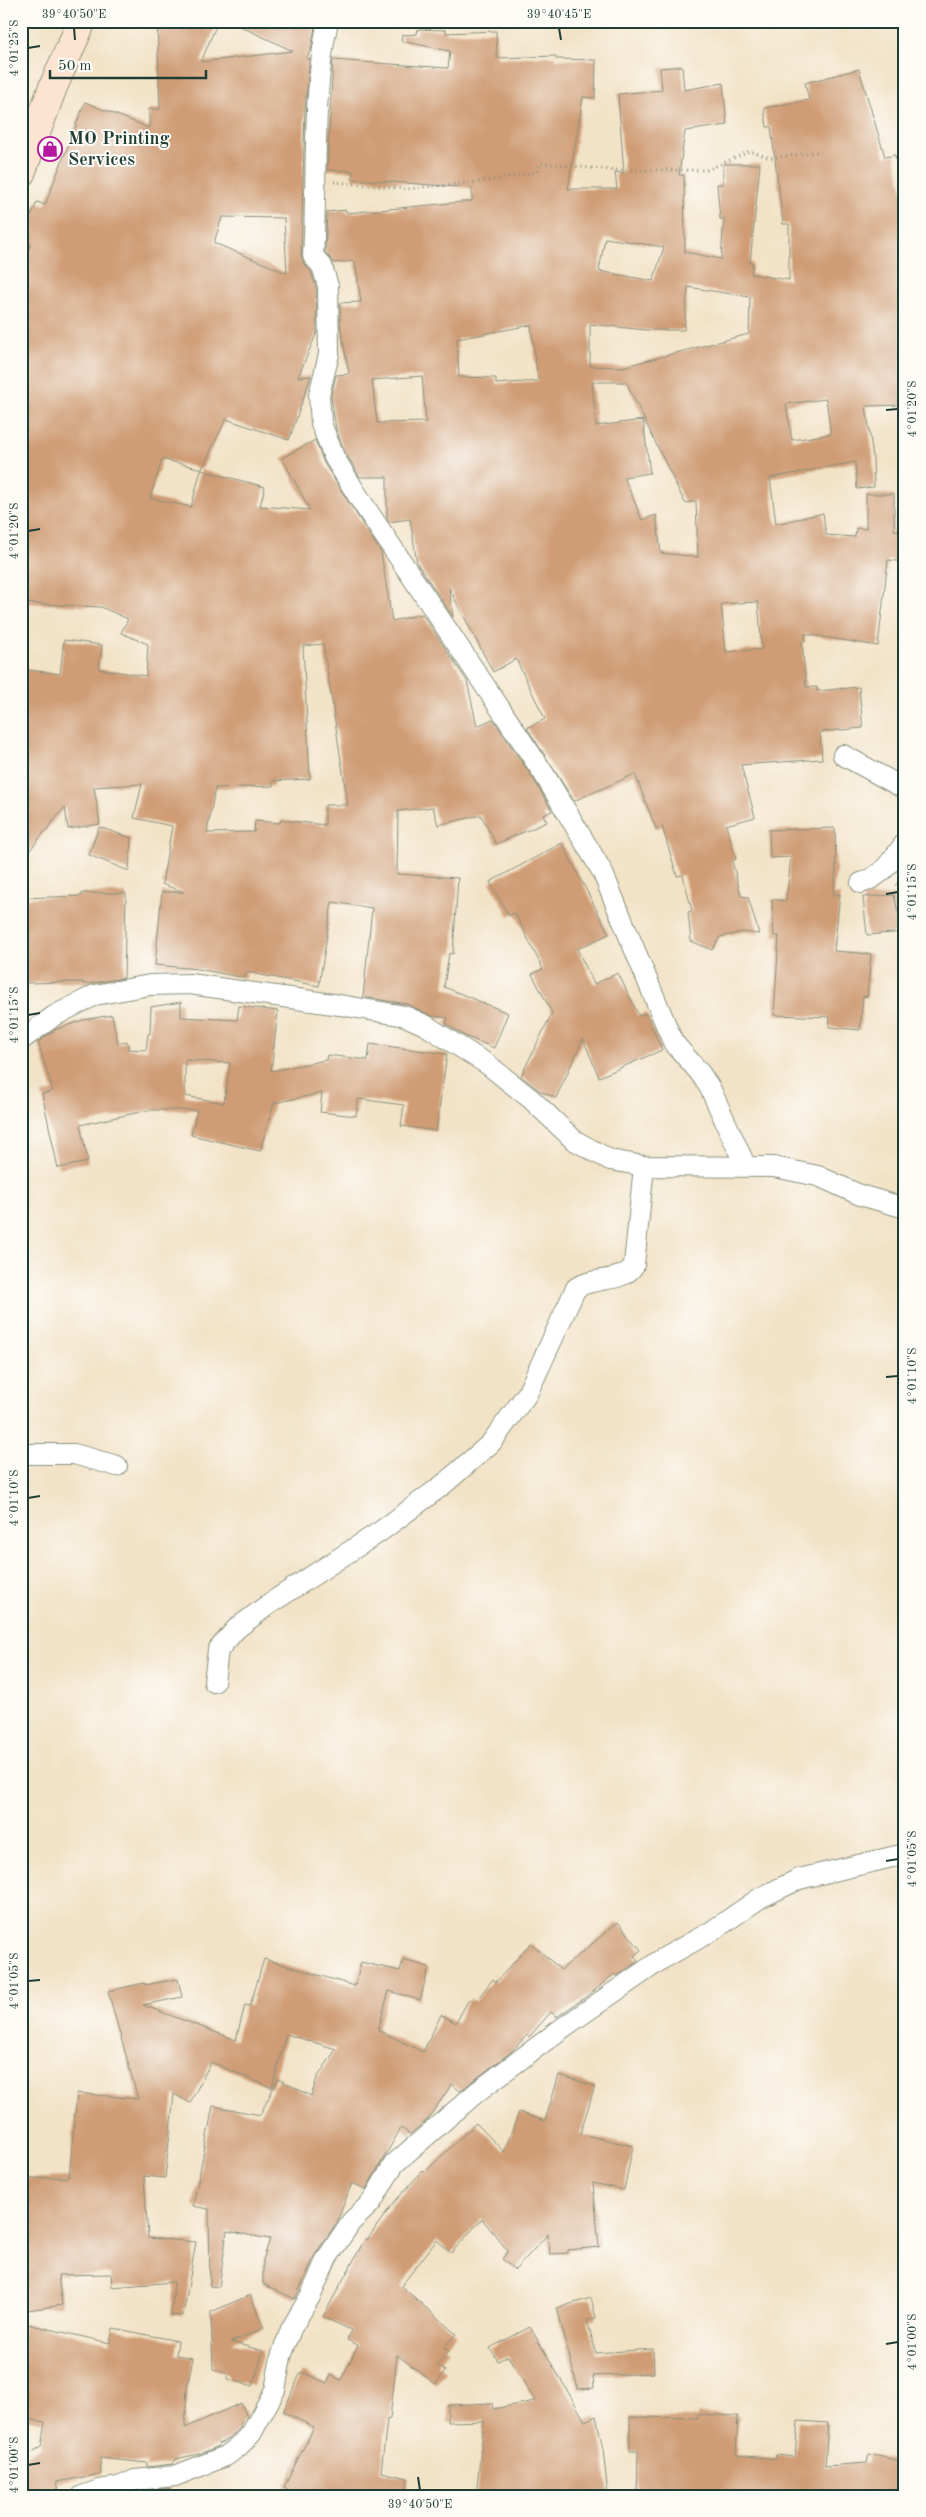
<svg xmlns="http://www.w3.org/2000/svg" width="926" height="2517" font-family="'Old Standard TT',serif">
<style>
.building{fill:#cf9c74;fill-rule:evenodd}
.lines{fill:none;stroke-linecap:round;stroke-linejoin:round}
.street-casing{stroke:#88907d;stroke-width:22}
.secondary-casing{stroke:#88907d;stroke-width:30}
.path{stroke:#88907d;stroke-width:3;stroke-dasharray:1 4;stroke-linecap:butt}
.street{stroke:#fff;stroke-width:20}
.secondary{stroke:#fde4d0;stroke-width:28}
.ticks{fill:none;stroke:#1f3d34;stroke-width:2}
.labels{text-anchor:middle;dominant-baseline:central;stroke-width:4;stroke-linejoin:round;paint-order:stroke}
.poi-label{font-size:18px;font-weight:bold;fill:#1f3d34;stroke:#fdfcf7;text-anchor:start}
.neatline{fill:none;stroke:#1f3d34;stroke-width:2}
.ticks-label{font-size:12px;text-anchor:middle;fill:#1f3d34}
</style>
<rect width="100%" height="100%" fill="#fdfcf7"/>
<filter id="ink" filterUnits="userSpaceOnUse"><feTurbulence type="fractalNoise" baseFrequency=".02" numOctaves="2"/><feDisplacementMap in="SourceGraphic" scale="10" xChannelSelector="R" yChannelSelector="G"/><feConvolveMatrix kernelMatrix="1 2 1 2 8 2 1 2 1" color-interpolation-filters="sRGB"/></filter>
<filter id="wash" filterUnits="userSpaceOnUse"><feTurbulence type="fractalNoise" baseFrequency=".0096" numOctaves="4" result="noise"/><feDisplacementMap in="SourceGraphic" scale="20" xChannelSelector="R" yChannelSelector="G"/><feGaussianBlur stdDeviation="1.12" result="paint"/><feColorMatrix in="noise" values="0 0 0 0 0 0 0 0 0 0 0 0 0 0 0 0 0 1.4 0 .05"/><feComposite in="paint" operator="in"/></filter>
<g filter="url(#wash)">
<rect width="100%" height="100%" fill="#f2e2c6"/>
<g id="blocks">
<path class="building" d="M157,21H218L201,62L293,51L229,21H316L311,51L306,58L310,59L305,108L301,255L304,264L311,272L316,288L317,332L298,377L311,376L289,440L226,419L202,469L162,459L150,498L191,507L201,470L265,487L260,506L310,510L282,458L315,440L324,463L381,553L392,621L422,614L467,681L477,726L493,719L534,780L552,811L543,815L547,822L496,844L481,815L438,825L433,807L398,811L397,874L458,878L453,954L449,953L444,987L508,1013L494,1048L465,1036L446,1024L448,1018L432,1016L407,1004L363,997L372,908L332,902L319,986L246,972L245,978L198,969L155,965L162,892H184L162,884L172,826L134,818L142,784L94,787L100,824L68,829L65,807L21,861V669L60,674L64,640L102,645L99,669L146,676L148,644L121,633L128,619L101,607L21,603V267L31,244L21,239L37,202L45,205L85,102L149,128V109H160ZM222,217L284,218L287,273L214,243ZM323,644L348,805H325V825L281,820L280,823L255,821L254,832L207,833L215,788L273,786V781L310,779L303,646Z
M418,29L446,30V33L496,31L497,58L556,56V59L596,60L595,98L583,97L568,189H617L615,172L624,173L618,94L662,90L660,68L682,66L684,90L723,83L727,125L685,131L679,175H684L685,252L721,259L724,219H720L717,184H723V164H760L750,263H753L751,274L789,280V224H783L771,127H767L764,108L809,100L805,83L859,69L885,157L895,155L905,203V357L902,358L904,405L866,406L873,458L874,487L857,489L855,462L770,478L776,524L823,513L826,535L855,537L856,528L866,529V494H894V530L905,532V562L888,560L878,646L805,634V642H802L806,687H817V691L859,687L863,728L820,732L822,759L741,765L755,817L726,825L736,859L732,861L741,896L748,897L759,934L743,932L720,937L712,950L691,941L688,912L692,911L683,875L677,876L662,826L656,829L635,774L574,801L527,728L545,719L516,659L493,672L449,588L453,617L417,563L410,519L389,522L387,519V477H360L345,452L336,429L331,396L336,375L349,374L340,323V303L361,302L355,261L334,263L325,252L327,212L346,210L347,213L472,201V188L352,179L353,171L327,170L333,60L448,68L450,51L401,41L402,35L417,34ZM605,238L664,247L653,281L599,271ZM688,287L750,297L749,334L622,367L590,366V324L646,330H684ZM531,325L538,381L496,384V378L459,377L457,339ZM422,376L426,422L377,423L372,380ZM592,382H626L685,503L696,501L698,557L661,553L656,515L642,520L624,477L650,473L643,420L596,426ZM826,399L831,434L792,440L786,404ZM758,602L762,649L726,652L721,604Z
M99,827L131,838L129,871L89,855Z
M835,828L836,870L833,895L840,894L834,951L871,954L867,997L863,996L860,1030L829,1027L830,1017L774,1015L779,936H774L772,899L786,901L791,857L770,858L769,830Z
M562,843L609,934L577,949L594,984L618,973L639,1016L646,1013L662,1050L599,1077L583,1039L556,1098L540,1091L521,1076L552,1013L532,974L543,969L515,913L509,916L490,882Z
M82,893H126L124,978L92,983L83,984V982L21,983V898L82,896Z
M894,895L898,912H905V932L867,935L863,897Z
M181,1002V1017L237,1020L239,1006L278,1011L271,1071L326,1060L327,1055L368,1060L370,1044L447,1054L436,1131L401,1126L404,1105L358,1099L356,1116L320,1112L322,1093L274,1103L260,1151L191,1135L197,1110H149L80,1125L88,1162L58,1168L42,1094L53,1091L38,1042L55,1030L83,1020L112,1015L118,1044L127,1041L128,1049L146,1050L148,1034H150L151,1007ZM185,1060L230,1063L224,1103L185,1096Z
M618,1922L641,1950L634,1956L638,1961L617,1976L614,1974L594,1991L557,2017L551,2012L529,2037L527,2035L511,2052L460,2091L452,2084L427,2120L410,2134L401,2128L366,2189L352,2183L337,2222L316,2253L295,2299L263,2284V2260L270,2239L227,2231L219,2287L210,2286L209,2209L193,2206L213,2106L260,2115L278,2079L311,2096L317,2078L336,2049L286,2034L272,2088L211,2062L190,2103L174,2094L165,2178L144,2176L148,2238L196,2242L183,2316L171,2315L174,2282L112,2287L111,2274L58,2275L62,2305L21,2311V2179L69,2177L77,2093L138,2099L108,1991L144,1983L145,1985L178,1979L182,1997L143,2005L236,2040L245,2005L250,2006L264,1959L355,1986L361,1962L400,1971L403,1960L429,1967L420,2000L389,1991L378,2030L423,2052L441,2015L456,2023L469,1999L475,2002L493,1979L496,1982L531,1943L561,1970Z
M559,2075L595,2086L580,2134L633,2146L624,2190L593,2183L599,2247L568,2250V2253L550,2254L548,2234L515,2270L502,2259L508,2251L482,2219L451,2253L437,2240L401,2286L456,2334L444,2347L449,2351L437,2365L445,2371L436,2384L397,2355L390,2419L387,2420L381,2472L408,2478L405,2496H286L289,2490L284,2487L314,2427L283,2412L301,2372L327,2383L331,2375L341,2380L358,2345L347,2340L351,2330L323,2317L365,2239L367,2240L391,2206L423,2170L425,2172L476,2123L504,2152L519,2112L545,2121Z
M250,2295L264,2328L231,2342L263,2351L253,2386L228,2379V2374L213,2369L211,2312Z
M591,2298L596,2318L587,2320L596,2353L653,2349L654,2373L593,2376L594,2388L578,2389L557,2308Z
M23,2323L110,2343L113,2328L178,2341L176,2355L193,2358L187,2387L185,2428L241,2403L247,2417L240,2424L241,2427L229,2439L218,2444L219,2446L199,2454L175,2459L172,2464L147,2467V2463L100,2458L101,2474L56,2482L59,2488L46,2496H21V2458L41,2447L45,2422L24,2418L25,2409L21,2408Z
M530,2327L585,2421L596,2416L603,2449L608,2496H476L484,2421L448,2422V2405L492,2403L493,2409L535,2401L508,2356L498,2361L490,2348Z
M698,2414L738,2416L736,2455L776,2459V2455L795,2457L798,2421L828,2423L825,2466L867,2463L869,2454L905,2462L902,2489L896,2488L894,2496H637L638,2451H630V2417L698,2418Z
M170,2488L169,2496H148V2491Z"/>
</g>
</g>
<g filter="url(#ink)">
<use href="#blocks" fill-opacity="0" stroke="#88907d" stroke-width="1"/>
<g class="lines">
<defs>
<path id="street" d="M328,21C311,98 318,178 313,256L322,266L328,286L329,354L319,395L321,423L334,457L361,501L544,774L602,871L673,1042L700,1073L710,1088L746,1167
M843,755L905,789
M861,883C883,876 891,861 905,843
M21,1040L54,1016L95,995L150,985L190,984L340,1005L405,1016L425,1025L487,1064L531,1099L574,1140L610,1160L644,1166L774,1167L818,1176L860,1195L905,1208
M21,1454H74L117,1466
M214,1682L218,1650L236,1629L269,1604L381,1531L444,1484L491,1443L527,1394L576,1288C594,1276 623,1284 634,1265L644,1166
M82,2496L99,2490L119,2487L135,2480L175,2476L226,2456L238,2447L251,2434L275,2390L281,2357L291,2329L311,2295L327,2258L351,2222L371,2203L394,2164L477,2092L561,2029L662,1959L712,1931L760,1898L799,1879L905,1854"/>
<path id="secondary" d="M21,173L53,87L82,21"/>
</defs>
<use href="#street" class="street-casing"/>
<use href="#secondary" class="secondary-casing"/>
<path class="path" d="M334,182L406,189L488,181L537,172L541,163L611,170H707L750,151L770,158L818,152
M896,884L905,899"/>
<use href="#street" class="street"/>
<use href="#secondary" class="secondary"/>
</g>
</g>
<path class="ticks" d="M74,28L75,40M559,28L561,40M28,48L40,46M886,410L898,409M28,531L40,529M886,894L898,892M28,1015L40,1013M886,1377L898,1376M28,1498L40,1496M886,1861L898,1859M28,1981L40,1980M886,2344L898,2342M28,2465L40,2463M418,2477L420,2490"/>
<defs>
<symbol id="shop-ring" viewBox="-11 -11 22 22"><circle r="9.5" fill="#fdfcf7" stroke="#b5179e" stroke-width="1.5"/><path d="M-5-2.5h2.3a2.7 3.5 0 0 1 5.4 0H5L5.5 6h-11ZM-1.5-2.5h3a1.5 2.3 0 0 0-3 0Z" fill="#b5179e"/></symbol>
</defs>
<g fill-rule="evenodd">
<use href="#shop-ring" x="36" y="135" width="28" height="28"/>
</g>
<g class="labels">
<g class="poi-label">
<text x="68" y="139">MO Printing<tspan x="68" dy="21">Services</tspan></text>
</g>
</g>
<rect width="926" height="2517" fill="none" stroke="#fdfcf7" stroke-width="55"/>
<path d="M50 70v8h156v-8" fill="none" stroke="#1f3d34" stroke-width="2.5"/>
<text x="58" y="70" font-size="15" fill="#1f3d34" stroke="#fdfcf7" stroke-width="4" paint-order="stroke">50 m</text>
<rect x="28" y="28" width="870" height="2462" class="neatline"/>
<g class="ticks-label">
<text x="74" y="18">39°40'50"E</text>
<text x="559" y="18">39°40'45"E</text>
<text transform="translate(14 48) rotate(-90)" y="4">4°01'25"S</text>
<text transform="translate(912 409) rotate(-90)" y="4">4°01'20"S</text>
<text transform="translate(14 531) rotate(-90)" y="4">4°01'20"S</text>
<text transform="translate(912 892) rotate(-90)" y="4">4°01'15"S</text>
<text transform="translate(14 1015) rotate(-90)" y="4">4°01'15"S</text>
<text transform="translate(912 1376) rotate(-90)" y="4">4°01'10"S</text>
<text transform="translate(14 1498) rotate(-90)" y="4">4°01'10"S</text>
<text transform="translate(912 1859) rotate(-90)" y="4">4°01'05"S</text>
<text transform="translate(14 1981) rotate(-90)" y="4">4°01'05"S</text>
<text transform="translate(912 2342) rotate(-90)" y="4">4°01'00"S</text>
<text transform="translate(14 2465) rotate(-90)" y="4">4°01'00"S</text>
<text x="420" y="2508">39°40'50"E</text>
</g>
</svg>
